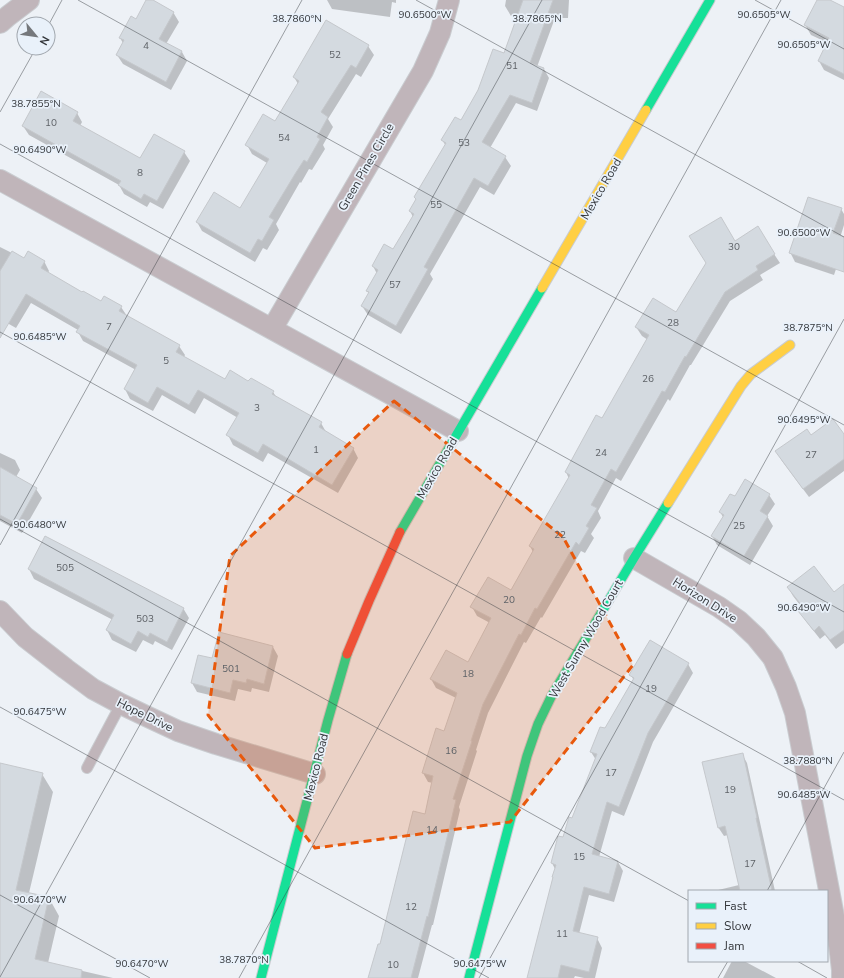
<svg xmlns="http://www.w3.org/2000/svg" width="844" height="978" font-family="'Nunito Sans',sans-serif">
<style>
.shadow{fill:#0003}
.building{fill:#d4dae0;stroke:#c5c8cc}
.lines{fill:none;stroke-linecap:round;stroke-linejoin:round}
.lane-casing{stroke:#c9ccd0;stroke-width:12}
.street-casing{stroke:#c9ccd0;stroke-width:22}
.fast-casing{stroke:#c9ccd0;stroke-width:11}
.slow-casing{stroke:#c9ccd0;stroke-width:11}
.jam-casing{stroke:#c9ccd0;stroke-width:11}
.lane{stroke:#c0b5ba;stroke-width:10}
.street{stroke:#c0b5ba;stroke-width:20}
.fast{stroke:#16e098;stroke-width:9}
.slow{stroke:#ffcf43;stroke-width:9}
.jam{stroke:#f24e42;stroke-width:9}
.marked{fill:#e8590c;fill-opacity:0.2;stroke:#e8590c;stroke-width:3;stroke-dasharray:8 5;stroke-linejoin:round}
.ticks{fill:none;stroke:#34373b;stroke-width:1;stroke-opacity:0.45}
.labels{text-anchor:middle;dominant-baseline:central;stroke-width:3.5;stroke-linejoin:round;paint-order:stroke}
.number-label{font-size:10px;fill:#5e6267}
.street-label{font-size:12px;fill:#34373b;stroke:#e9f1fa}
.ticks-label{font-size:10px;text-anchor:middle;fill:#34373b;stroke:#e9f1fa;stroke-width:3.5;stroke-linejoin:round;paint-order:stroke}
</style>
<rect width="100%" height="100%" fill="#edf1f6"/>
<path class="shadow" d="M147,0H151L173,12L179,22L166,44L182,52L187,61L171,90L123,64L117,55L123,43L120,38L136,20Z
M327,0H396V3L392,2L390,17L332,9Z
M506,0H569L568,18H555L537,67L544,69L549,78L537,111L516,103L490,148L505,157L511,166L494,195L480,187L430,274L433,279L401,334L368,315L362,306L369,294L367,291L377,274L373,266L394,250L413,217L410,211L416,200L415,197L446,146L442,140L461,122L504,54L518,16H511L505,6Z
M818,0H827L844,8V80L824,70L819,61L828,43L811,35L805,25Z
M327,21L368,46L374,55L361,77L356,74L328,119L333,127L323,145L325,149L312,170L309,169L301,183L300,182L276,224L279,230L267,250L263,248L255,262L202,231L197,222L241,209L267,163L252,154L247,145L275,123L298,84L294,77Z
M77,113L82,122L80,126L141,159L184,152L190,161L163,209L150,202L147,207L124,194L119,185L29,135L23,126Z
M841,209L844,214V225L840,238L844,245L834,275L795,262L790,252Z
M735,242L774,254L780,263L760,275L763,280L730,301L691,365H690L670,401L668,399L621,481L616,478L598,511L601,518L591,534L594,538L585,553L581,551L542,618L541,617L526,643L524,642L488,713L476,750L477,751L459,807L460,810L433,925H432L418,978H369L426,815L433,783L428,782L423,773L445,733L456,698L436,688L431,679L469,663L490,623L477,616L472,607L511,591L533,552L530,546L569,479L566,472L602,419L648,340L642,336L636,327L677,313Z
M0,247L24,259L44,261L49,271L48,273L83,293L102,302L121,307L127,316L179,346L185,355L184,357L225,380L249,382L273,392L277,398L321,423L326,432L353,448L358,458L338,493L268,453L263,462L233,445L228,435L238,418L204,398L195,414L162,395L153,411L130,399L125,389L136,370L83,341L78,332V330L31,303L16,328L0,319Z
M844,435V471L809,497L782,461L777,452L811,437Z
M0,453L15,460L20,470L16,477L36,489L42,498L22,533L0,521Z
M769,495L775,504L767,516L773,526L750,565L717,545L712,536L723,517L720,512L735,497Z
M29,569L183,608L189,618L172,650L155,641L153,645L143,640L136,652L112,640L107,630L113,620L34,579Z
M844,586V643L836,649L825,635L820,639L805,620L800,611L803,609L793,596L788,587L834,593Z
M220,634L273,647L278,656L269,692L252,688L251,692L238,689L235,701L197,692L192,683L213,659Z
M688,664L693,673L653,742L624,816L612,811L599,857L618,862L623,871L614,902L589,895L579,934L597,938L602,948L595,978H584L575,976L574,978H528L555,869L552,863L573,819L596,760L591,752L605,730L634,681L631,675Z
M742,754L747,763L775,891H714L739,885L728,835L724,836L718,827Z
M0,764L42,774L53,792L29,893V894L49,898L59,916L48,963L113,978H0Z
M732,961H744L776,978H723Z"/>
<path class="building" d="M146,0H153L174,12L159,39L182,51L166,82L116,55L124,40L119,38L131,16L136,19Z
M523,0H553L530,63L544,68L532,103L510,95L482,142L506,156L488,186L474,178L424,267L428,269L396,326L361,306L369,292L366,291L378,270L372,266L384,244L393,249L414,214L409,211L416,199L414,197L446,143L441,140L455,117L461,120L478,90L493,49L504,53Z
M817,0H830L844,7V74L818,61L829,38L804,25Z
M326,20L369,45L356,68L351,65L321,112L328,117L317,137L320,139L307,162L304,160L295,174L269,217L274,220L262,241L258,239L250,253L196,222L214,192L240,208L269,159L245,145L263,114L275,121L299,81L293,77Z
M41,91L78,112L73,121L140,158L154,134L185,151L157,201L144,194L141,199L118,185L121,181L22,126Z
M808,197L842,208L833,233L844,237V272L789,253Z
M721,217L735,241L758,226L775,254L756,266L758,270L725,292L686,357L685,356L665,392L662,391L616,472L611,469L591,505L597,508L586,526L589,528L579,545L576,542L537,609L535,608L521,635L519,634L483,704L471,741H472L453,799L456,800L428,917L427,916L411,978H368L378,944H380L413,811L425,814L433,776L422,773L436,728L444,731L457,693L430,679L446,650L468,662L491,618L470,607L488,577L511,590L534,549L529,546L570,475L565,472L596,415L602,418L649,335L635,327L653,298L676,312L706,263L689,236Z
M12,251L24,258L28,251L45,261L41,268L82,292L83,291L101,301L104,296L122,306L119,311L180,345L176,352L225,379L230,370L248,381L251,378L274,391L272,394L322,422L319,427L354,448L332,485L263,444L258,453L226,435L239,413L198,390L189,405L157,387L148,403L124,389L137,365L76,332L80,326L26,294L0,338V271Z
M833,419L844,434V459L803,489L775,451L807,429L811,435Z
M0,467L37,488L17,524L0,515Z
M745,479L770,494L760,511L768,516L744,556L711,536L724,515L719,512L730,494L735,496Z
M45,536L184,608L167,642L150,633L148,637L138,631L131,644L106,630L114,615L28,569Z
M814,566L834,592L844,584V630L830,640L819,626L814,631L798,611L803,607L787,587Z
M219,632L273,646L264,684L247,679L246,683L233,680L230,693L191,683L198,655L212,658Z
M650,640L689,663L648,733L619,807L607,802L592,854L618,861L609,894L584,887L573,931L598,937L589,972L561,965L558,978H527L553,877H552L556,865L551,863L558,836L563,837L569,817L572,818L597,754L590,752L600,727L605,728L634,678L629,675Z
M743,753L757,818H756L772,891H740L725,826L718,828L702,762Z
M0,763L43,773L16,890L49,897L35,959L82,970L81,978H0Z"/>
<g class="lines">
<defs>
<path id="lane" d="M87,768L121,704"/>
<path id="street" d="M0,23L8,16L29,0
M0,180L458,431
M272,329L423,71L440,33L449,0
M634,558L719,607L739,621L756,637L773,658L786,687L795,713L838,937L842,970V978
M0,611L25,637L66,669L93,689L121,704L146,716L178,731L216,744L315,774"/>
<path id="fast" d="M646,110L710,0
M400,532L542,288
M261,978L328,720L347,654
M469,978L527,756L538,724L552,695L634,558L668,503"/>
<path id="slow" d="M542,288L646,110
M668,503L741,386L751,374L790,345"/>
<path id="jam" d="M347,654L369,601L400,532"/>
</defs>
<use href="#lane" class="lane-casing"/>
<use href="#street" class="street-casing"/>
<use href="#fast" class="fast-casing"/>
<use href="#slow" class="slow-casing"/>
<use href="#jam" class="jam-casing"/>
<use href="#lane" class="lane"/>
<use href="#street" class="street"/>
<use href="#fast" class="fast"/>
<use href="#slow" class="slow"/>
<use href="#jam" class="jam"/>
</g>
<path class="marked" d="M394,401L563,537L633,665L510,822L315,848L208,715L230,556Z"/>
<path class="ticks" d="M78,0L844,425M416,0L844,237M755,0L844,49M48,26L62,0M0,112L36,48M0,144L844,612M0,332L844,800M0,519L689,901M0,545L302,0M0,707L489,978M767,891L844,752M0,895L150,978M797,961L827,978M0,977L542,0M239,978L781,0M479,978L844,319M718,978L728,961"/>
<g class="labels">
<g class="number-label">
<text x="146" y="46">4</text>
<text x="335" y="55">52</text>
<text x="512" y="66">51</text>
<text x="51" y="123">10</text>
<text x="284" y="138">54</text>
<text x="464" y="143">53</text>
<text x="140" y="173">8</text>
<text x="436" y="205">55</text>
<text x="734" y="247">30</text>
<text x="395" y="285">57</text>
<text x="673" y="323">28</text>
<text x="109" y="327">7</text>
<text x="166" y="361">5</text>
<text x="648" y="379">26</text>
<text x="257" y="408">3</text>
<text x="316" y="450">1</text>
<text x="601" y="453">24</text>
<text x="811" y="455">27</text>
<text x="739" y="526">25</text>
<text x="560" y="535">22</text>
<text x="65" y="568">505</text>
<text x="509" y="600">20</text>
<text x="145" y="619">503</text>
<text x="231" y="669">501</text>
<text x="468" y="674">18</text>
<text x="651" y="689">19</text>
<text x="451" y="751">16</text>
<text x="611" y="773">17</text>
<text x="730" y="790">19</text>
<text x="432" y="830">14</text>
<text x="579" y="857">15</text>
<text x="750" y="864">17</text>
<text x="411" y="907">12</text>
<text x="562" y="934">11</text>
<text x="393" y="965">10</text>
</g>
<g class="street-label">
<text transform="translate(366 167) rotate(-60)">Green Pines Circle</text>
<text transform="translate(601 189) rotate(-60)">Mexico Road</text>
<text transform="translate(437 468) rotate(-60)">Mexico Road</text>
<text transform="translate(705 600) rotate(32)">Horizon Drive</text>
<text transform="translate(586 639) rotate(-60)">West Sunny Wood Court</text>
<text transform="translate(145 715) rotate(26)">Hope Drive</text>
<text transform="translate(316 767) rotate(-76)">Mexico Road</text>
</g>
</g>
<g class="ticks-label">
<text x="764" y="18">90.6505°W</text>
<text x="425" y="18">90.6500°W</text>
<text x="297" y="22">38.7860°N</text>
<text x="537" y="22">38.7865°N</text>
<text x="804" y="48">90.6505°W</text>
<text x="36" y="107">38.7855°N</text>
<text x="40" y="153">90.6490°W</text>
<text x="804" y="236">90.6500°W</text>
<text x="808" y="331">38.7875°N</text>
<text x="40" y="340">90.6485°W</text>
<text x="804" y="423">90.6495°W</text>
<text x="40" y="528">90.6480°W</text>
<text x="804" y="611">90.6490°W</text>
<text x="40" y="715">90.6475°W</text>
<text x="808" y="764">38.7880°N</text>
<text x="804" y="798">90.6485°W</text>
<text x="40" y="903">90.6470°W</text>
<text x="244" y="963">38.7870°N</text>
<text x="142" y="967">90.6470°W</text>
<text x="480" y="967">90.6475°W</text>
</g>
<rect x="688" y="890" width="140" height="72" fill="#e9f1fa" stroke="#a1a7ae"/>
<rect x="696" y="903" width="20" height="6" fill="#16e098" stroke="#a1a7ae"/>
<text x="724" y="910" font-size="12" fill="#34373b">Fast</text>
<rect x="696" y="923" width="20" height="6" fill="#ffcf43" stroke="#a1a7ae"/>
<text x="724" y="930" font-size="12" fill="#34373b">Slow</text>
<rect x="696" y="943" width="20" height="6" fill="#f24e42" stroke="#a1a7ae"/>
<text x="724" y="950" font-size="12" fill="#34373b">Jam</text>
<g transform="translate(36 36) rotate(119)"><circle r="19" fill="#e9f1fa" stroke="#a1a7ae"/>
<path d="M0-3L7 15L0 10L-7 15Z" fill="#75787c"/>
<text y="-6" font-size="11" font-weight="bold" text-anchor="middle" fill="#34373b">N</text>
</g>
</svg>
